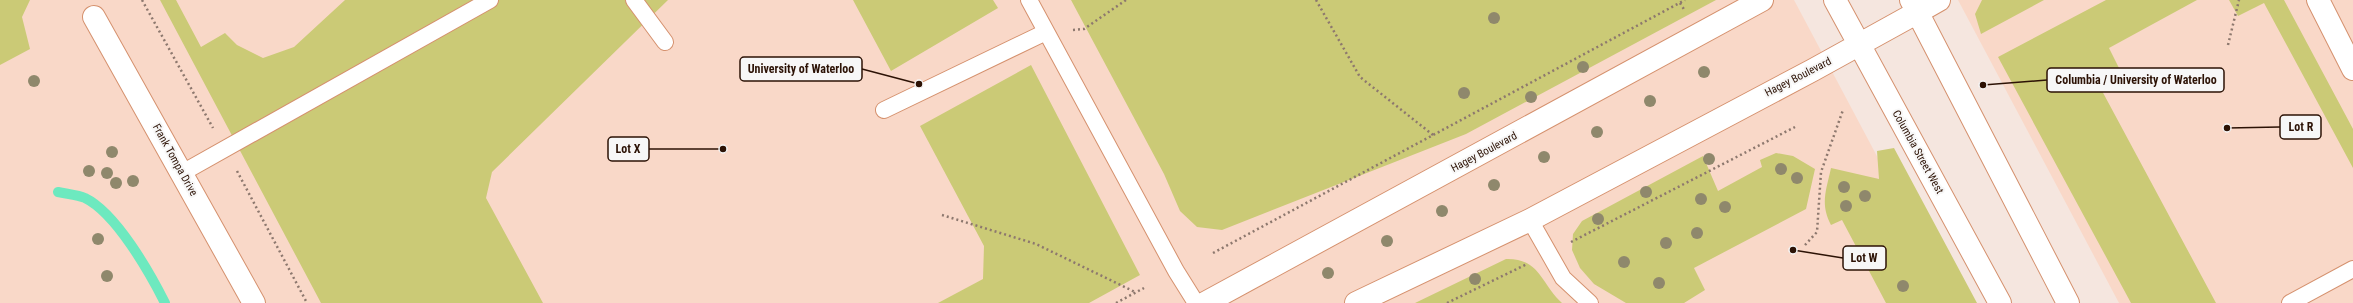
<svg xmlns="http://www.w3.org/2000/svg" width="2353" height="303" font-family="'Roboto Condensed',sans-serif">
<style>
.built{fill:#f9d8c8}
.green{fill:#cbca76}
.lines{fill:none;stroke-linecap:round;stroke-linejoin:round}
.stream{stroke:#6de9bf;stroke-width:10}
.lane-casing{stroke:#d5916e;stroke-width:18}
.street-casing{stroke:#d5916e;stroke-width:24}
.secondary-casing{stroke:#d5916e;stroke-width:24}
.path{stroke:#8d786e;stroke-width:2.5;stroke-dasharray:2 3;stroke-linecap:butt}
.lane{stroke:#fff;stroke-width:16}
.street{stroke:#fff;stroke-width:22}
.secondary{stroke:#fff;stroke-width:22}
.tree{fill:#8f886c}
.labels{text-anchor:middle;dominant-baseline:central;stroke-width:4;stroke-linejoin:round;paint-order:stroke}
.street-label{font-size:11px;fill:#2c1205;stroke:#f7f7f7}
.leader{fill:none;stroke:#2c1205;stroke-width:1.5}
.callout-dot{fill:#2c1205;stroke:#f7f7f7;stroke-width:1.5}
.callout{fill:#f7f7f7;stroke:#2c1205;stroke-width:1.5}
.callout-label{font-size:12px;text-anchor:middle;font-weight:bold;fill:#2c1205}
</style>
<rect width="100%" height="100%" fill="#f5e6df"/>
<path class="built" d="M0,0H1794L1955,303H0Z
M1958,0H2353V303H2119Z"/>
<path class="green" d="M0,0H30L22,17L30,49L0,65Z
M160,0H176L201,47L225,33L237,45L263,58L294,47L345,0H668L492,172L486,198L543,303H321Z
M853,0H993L998,8L891,71Z
M1071,0H1716L1466,134L1222,230L1197,227L1180,211L1164,174Z
M1982,0H2044L1981,34L1975,14Z
M2106,0H2197L2109,48L2123,76L2101,89L2216,303H2131L1998,57Z
M2229,0H2284L2353,129V168L2264,3L2238,16Z
M1031,65L1140,275L1089,303H938L983,279L984,246L920,126Z
M1894,148L1977,303H1886L1842,220L1831,225C1820,204 1826,191 1831,168L1879,179L1877,151Z
M1776,153L1793,156L1815,169L1806,209L1694,268L1705,290L1684,303H1626L1594,284L1580,268L1572,250L1573,234L1582,221L1703,156L1718,191L1762,167L1760,160Z
M1506,259C1540,258 1541,284 1562,303H1415Z"/>
<g class="lines">
<path class="stream" d="M58,192C67,194 78,195 85,198C116,213 150,273 165,303"/>
<defs>
<path id="lane" d="M634,0L665,42
M1029,0L1176,271L1196,303
M884,110L1046,32
M182,173L490,0
M1530,220L1563,278L1590,303
M2290,303L2353,269"/>
<path id="street" d="M2318,0L2353,69
M1918,12L1939,0
M94,17L254,303"/>
<path id="secondary" d="M1835,0L2000,303
M1911,0L2068,303
M1205,303L1762,0
M1356,303L1530,220L1813,70L1918,12"/>
</defs>
<use href="#lane" class="lane-casing"/>
<use href="#street" class="street-casing"/>
<use href="#secondary" class="secondary-casing"/>
<path class="path" d="M142,0L213,128
M1316,0L1360,77L1433,135
M1680,3L1685,11
M1073,30L1084,29L1126,0
M2228,45L2239,0
M237,171L307,303
M942,215L1036,244L1135,292
M1571,242L1795,127
M1805,245L1817,232L1821,172L1843,110
M1213,253L1685,0
M1116,303L1144,288
M1447,303L1527,264"/>
<use href="#lane" class="lane"/>
<use href="#street" class="street"/>
<use href="#secondary" class="secondary"/>
</g>
<g class="tree">
<circle cx="1494" cy="18" r="6"/>
<circle cx="1583" cy="67" r="6"/>
<circle cx="1704" cy="72" r="6"/>
<circle cx="34" cy="81" r="6"/>
<circle cx="1464" cy="93" r="6"/>
<circle cx="1531" cy="97" r="6"/>
<circle cx="1650" cy="101" r="6"/>
<circle cx="1597" cy="132" r="6"/>
<circle cx="112" cy="152" r="6"/>
<circle cx="1544" cy="157" r="6"/>
<circle cx="1709" cy="159" r="6"/>
<circle cx="1781" cy="169" r="6"/>
<circle cx="89" cy="171" r="6"/>
<circle cx="107" cy="173" r="6"/>
<circle cx="1797" cy="178" r="6"/>
<circle cx="133" cy="181" r="6"/>
<circle cx="116" cy="183" r="6"/>
<circle cx="1494" cy="185" r="6"/>
<circle cx="1844" cy="187" r="6"/>
<circle cx="1646" cy="192" r="6"/>
<circle cx="1865" cy="196" r="6"/>
<circle cx="1701" cy="199" r="6"/>
<circle cx="1846" cy="206" r="6"/>
<circle cx="1725" cy="207" r="6"/>
<circle cx="1442" cy="211" r="6"/>
<circle cx="1598" cy="219" r="6"/>
<circle cx="1697" cy="233" r="6"/>
<circle cx="98" cy="239" r="6"/>
<circle cx="1387" cy="241" r="6"/>
<circle cx="1666" cy="243" r="6"/>
<circle cx="1624" cy="262" r="6"/>
<circle cx="1328" cy="273" r="6"/>
<circle cx="107" cy="276" r="6"/>
<circle cx="1475" cy="279" r="6"/>
<circle cx="1659" cy="283" r="6"/>
<circle cx="1903" cy="286" r="6"/>
</g>
<g class="labels">
<g class="street-label">
<text transform="translate(1798 77) rotate(-27)">Hagey Boulevard</text>
<text transform="translate(1484 152) rotate(-28)">Hagey Boulevard</text>
<text transform="translate(1918 152) rotate(61)">Columbia Street West</text>
<text transform="translate(175 160) rotate(61)">Frank Tompa Drive</text>
</g>
</g>
<path class="leader" d="M919 84L862 69M1983 85L2047 80M2227 128L2280 127M723 149L649 149M1793 250L1843 258"/>
<g class="callout-dot">
<circle cx="919" cy="84" r="4"/>
<circle cx="1983" cy="85" r="4"/>
<circle cx="2227" cy="128" r="4"/>
<circle cx="723" cy="149" r="4"/>
<circle cx="1793" cy="250" r="4"/>
</g>
<g class="callout">
<rect x="740" y="57" width="122" height="24" rx="4"/>
<rect x="2047" y="68" width="177" height="24" rx="4"/>
<rect x="2280" y="115" width="41" height="24" rx="4"/>
<rect x="608" y="137" width="41" height="24" rx="4"/>
<rect x="1843" y="246" width="43" height="24" rx="4"/>
</g>
<g class="callout-label">
<text x="801" y="73">University of Waterloo</text>
<text x="2136" y="84">Columbia / University of Waterloo</text>
<text x="2301" y="131">Lot R</text>
<text x="628" y="153">Lot X</text>
<text x="1864" y="262">Lot W</text>
</g>
</svg>
